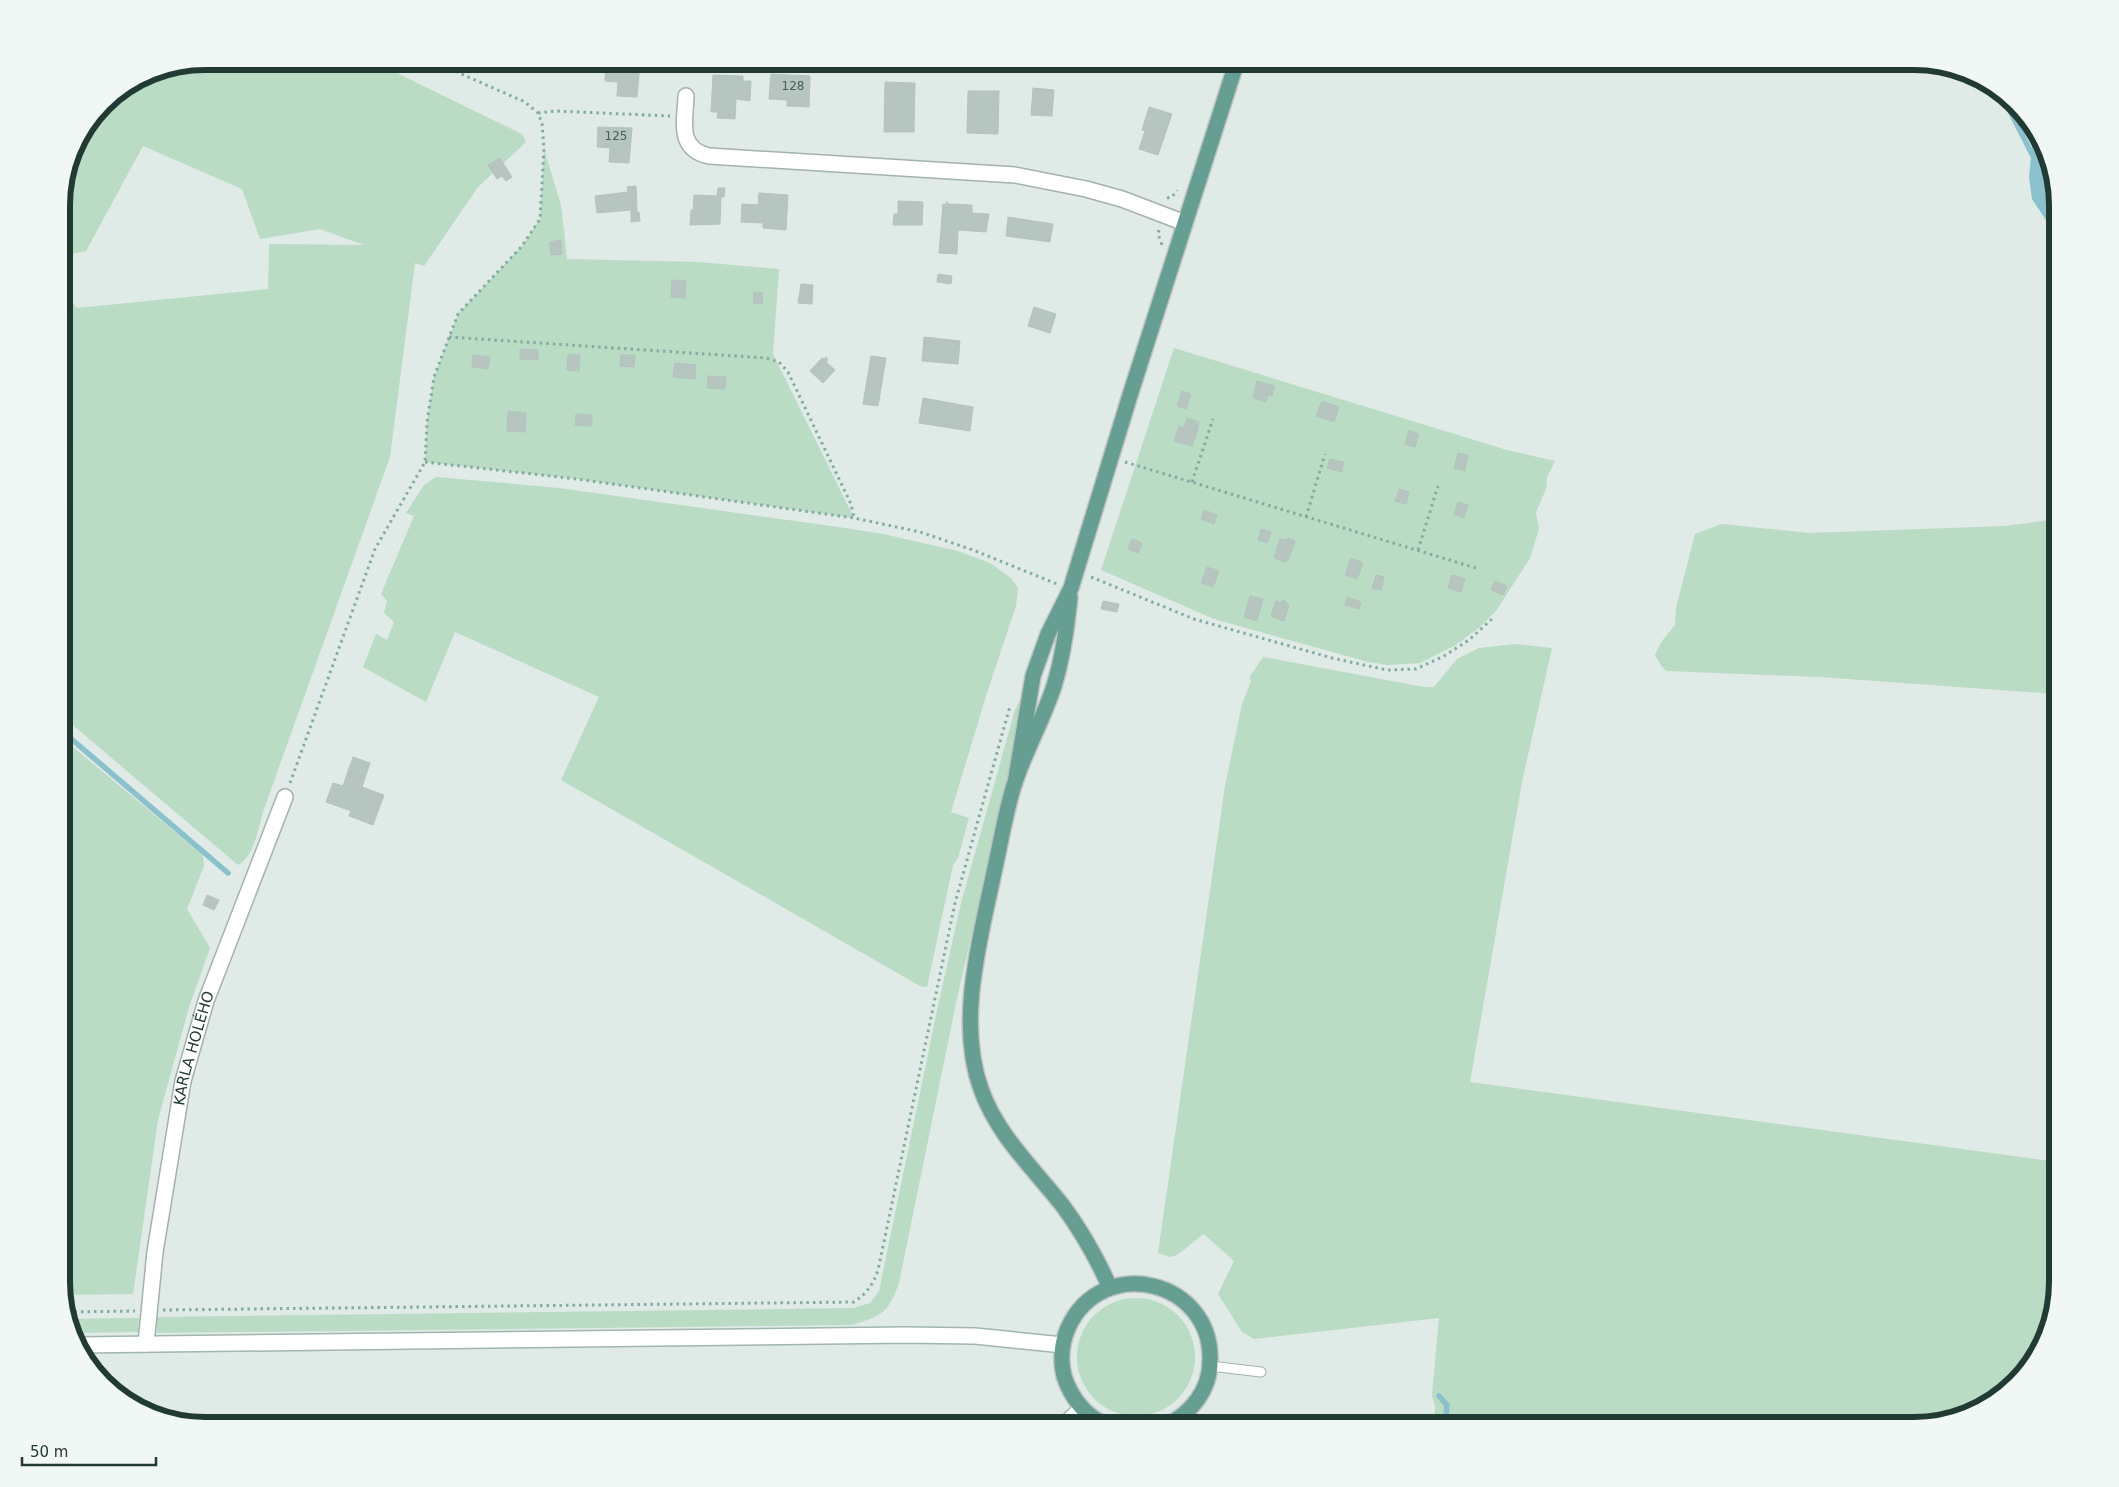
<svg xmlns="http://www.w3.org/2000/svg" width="2119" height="1487" font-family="'DejaVu Sans',sans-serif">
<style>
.green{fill:#badbc4}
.water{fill:#8bc0cd}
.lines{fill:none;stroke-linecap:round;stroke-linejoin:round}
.stream{stroke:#8bc0cd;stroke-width:5.5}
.building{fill:#b6c5bf;stroke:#b3c4bd}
.service-casing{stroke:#a3b2ad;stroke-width:11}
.minor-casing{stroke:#a3b2ad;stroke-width:18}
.secondary-casing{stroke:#a0b6af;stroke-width:18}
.primary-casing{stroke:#bdc4c2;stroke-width:18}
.path{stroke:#83aca1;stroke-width:3;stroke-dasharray:2.5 4;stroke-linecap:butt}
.service{stroke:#fff;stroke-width:9}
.minor{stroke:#fff;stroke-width:15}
.secondary{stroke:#fff;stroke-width:15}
.primary{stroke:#679e92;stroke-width:15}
.labels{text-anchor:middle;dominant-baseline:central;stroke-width:4.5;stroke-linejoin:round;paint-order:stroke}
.number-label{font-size:12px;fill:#475d57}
.street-label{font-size:15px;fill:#223a34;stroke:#f1f7f4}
.rim{fill:none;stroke:#223a34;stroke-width:6}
</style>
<rect width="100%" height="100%" fill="#e0eae6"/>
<path class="green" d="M205,61H372L522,134L526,142L478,187L424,266L415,263L390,457L264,809C258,827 255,856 238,865L62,716V291L77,308L268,289L269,244L364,245L320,229L260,239L242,189L143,146L86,251L62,256V196L72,150L103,103L150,72Z
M544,149L561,205L567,259L699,262L779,269L773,354L854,518L577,479L425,462L427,422L434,377L458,314L522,246L540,219Z
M1174,348L1507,450L1555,461L1547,477L1546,489L1536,512L1539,529L1530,558L1496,611L1481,626L1456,645L1420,663L1388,665L1368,662L1214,619L1101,570Z
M436,477L559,488L838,527L883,534L958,551L990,563L1011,578L1018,588L1016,606L986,696L951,812L969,818L958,858L953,865L927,987L920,986L561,780L599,697L455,632L426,702L363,667L376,634L387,640L394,622L384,613L387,601L381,594L414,516L406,513L424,485Z
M2058,519V701L2055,694L1820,677L1667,671L1662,667L1655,655L1662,641L1675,625L1676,608L1695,534L1721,524L1809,533L2005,526Z
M1514,644L1552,648L1522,782L1470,1082L2058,1162V1283L2033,1362L1978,1411L1915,1426H1434L1435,1406L1432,1396L1439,1318L1254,1339L1242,1332L1218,1294L1234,1261L1204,1234C1195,1239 1179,1257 1170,1257C1166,1256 1161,1254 1158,1253L1225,786L1242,704L1251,681L1249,678L1263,657L1424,687H1434L1457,659L1479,648Z
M1021,698L1012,756L956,1003L899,1283C888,1313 882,1316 852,1325L157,1333V1317L854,1308L870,1303L879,1291L939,1001L961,903L1015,710Z
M62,738L203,855L204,866L187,909L210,948L189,1007L158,1120L133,1294L63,1295L62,1291Z
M1077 1357a59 59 0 1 1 118 0a59 59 0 1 1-118 0Z
M139,1318L138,1332L74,1333L70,1319Z"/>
<path class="water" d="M2032,147L2047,164L2058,204V238L2032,199L2029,177Z"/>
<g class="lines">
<path class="stream" d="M2005,97L2007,105L2034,158
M62,731L228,873
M1439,1396L1447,1405L1445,1426"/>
</g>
<path class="building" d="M606,61L640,63L637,97L617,96L618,82L605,81Z
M771,74L810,76L809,107L787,106V100L769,99Z
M713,75L743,76V81H751L750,101L736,99L735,119L717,118L718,112H711Z
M885,82L915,83L914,132H884Z
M1033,88L1054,90L1052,116L1031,115Z
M968,91H999L998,134L967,133Z
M1149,107L1172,114L1158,155L1139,149L1145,131L1142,130Z
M598,127L632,128L629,163L609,162L610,148L597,147Z
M500,158L512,177L506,181L502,176L497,179L488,165Z
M636,186L637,212H639L640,221L631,222V210L597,213L595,196L628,192L627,187Z
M718,188H725L724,197H721L720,224L690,225L691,210L693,211L694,195L717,196Z
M759,193L788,195L786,230L763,228V223L741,222L742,204L758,205Z
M898,201L923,202L922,225H893L894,214H898Z
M947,201L948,204L972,205V213L989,214L986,232L958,230L957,254L939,253L943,204H947Z
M1008,217L1053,224L1050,242L1006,236Z
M561,240L562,254L551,255L550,242Z
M938,274L952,276L951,284L937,282Z
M672,280L686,281L685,298L671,297Z
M801,284L813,285L812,304L798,303Z
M754,292L763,293L762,304L753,303Z
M1034,307L1056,314L1050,333L1028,326Z
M924,337L960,341L958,364L922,361Z
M520,349L538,350V360L520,359Z
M568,354L580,355L579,371L567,370Z
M473,355L490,357L488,369L472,367Z
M621,355H635L634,367L620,366Z
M871,356L886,358L878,406L863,404Z
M826,357L828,360L826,362L835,370L823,383L810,371L822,358L824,359Z
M675,363L696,365L695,379L673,377Z
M708,376L726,377L725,389L707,388Z
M1257,381L1275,386L1272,396L1268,395L1266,402L1253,398Z
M1182,391L1191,394L1186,409L1177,406Z
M923,398L973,407L970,431L919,423Z
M1322,401L1339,407L1334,422L1316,416Z
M508,411L526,413L525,432L507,431Z
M576,414L592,415V426L575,425Z
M1187,418L1199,422L1197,432L1184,428Z
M1179,426L1197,432L1192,446L1174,441Z
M1409,430L1419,434L1415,447L1405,444Z
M1458,453L1468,455L1465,471L1454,468Z
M1330,459L1344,462L1342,472L1327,468Z
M1399,489L1409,492L1406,504L1395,501Z
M1458,502L1468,505L1464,518L1454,514Z
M1204,510L1217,515L1214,524L1201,519Z
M1261,529L1271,532L1267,543L1258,540Z
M1288,538L1294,540L1295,543L1288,560L1285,562L1274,558L1280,539L1284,540Z
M1132,539L1142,543L1138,553L1128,549Z
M1351,558L1363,563L1357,579L1345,575Z
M1207,567L1219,571L1213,587L1201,583Z
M1376,575L1384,577L1381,590L1372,588Z
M1452,575L1465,579L1461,592L1448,588Z
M1495,581L1507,586L1503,595L1491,590Z
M1250,596L1263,599L1257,621L1244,617Z
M1347,597L1361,602L1359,609L1345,605Z
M1283,600L1289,605L1284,621L1271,616L1276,601L1282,603Z
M1103,601L1119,604L1117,612L1101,609Z
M353,757L370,763L362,787L384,795L373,825L349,816L351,811L326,802L333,783L343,786Z
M207,895L219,900L214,910L203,905Z"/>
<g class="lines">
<defs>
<path id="service" d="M1210,1366L1261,1372"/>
<g id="minor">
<path d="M686,96C685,122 677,149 709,156L1015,175L1086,189L1122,199L1185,223"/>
<path id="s1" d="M146,1344L155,1252L183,1081L206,1001L285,797"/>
</g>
<path id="secondary" d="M78,1345L906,1335L975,1336L1063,1345
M1063,1426L1082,1408"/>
<path id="primary" d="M1070,597C1067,627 1063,657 1054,686C1043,720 1025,751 1014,785C1005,814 1000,846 993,877C979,943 957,1023 981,1089C997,1135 1034,1169 1063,1206C1082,1232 1097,1258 1110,1288
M1015,783L1033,676L1048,634L1071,588L1131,392L1237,61
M1108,1426C1086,1417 1071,1398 1064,1376C1060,1360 1062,1342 1068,1328C1102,1253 1213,1280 1210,1361C1210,1390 1191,1414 1165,1426"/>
</defs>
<use href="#service" class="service-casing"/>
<use href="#minor" class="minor-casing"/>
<use href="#secondary" class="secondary-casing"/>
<use href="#primary" class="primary-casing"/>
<path class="path" d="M538,113L555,111L670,116
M1167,198L1172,197L1177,190
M1159,230L1158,234L1162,245
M449,337L766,358L779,362L788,372L851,504L854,518
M425,462L577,479L854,518L920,532L973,550L1057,584
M1125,462L1476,568
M1192,482L1213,419
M1306,517L1325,454
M1418,550L1438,486
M1091,577L1194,619L1332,658L1387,670L1416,669L1444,656L1469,640L1493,618
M290,783L375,549L425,462L427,422L434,377L458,314L522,246L540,219L544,149L542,123L538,113L525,102L432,61
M163,1310L854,1302C867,1293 873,1285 878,1270L955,903L1010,706
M68,1312L135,1311"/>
<use href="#service" class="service"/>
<use href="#minor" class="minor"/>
<use href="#secondary" class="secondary"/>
<use href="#primary" class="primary"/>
</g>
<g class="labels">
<g class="number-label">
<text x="793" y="86">128</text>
<text x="616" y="136">125</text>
</g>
<g class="street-label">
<text stroke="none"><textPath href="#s1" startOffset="300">KARLA HOLÉHO</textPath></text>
</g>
</g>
<path d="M0 0H2119V1487H0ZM205 70H1914A135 135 0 0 1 2049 205V1282A135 135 0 0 1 1914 1417H205A135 135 0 0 1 70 1282V205A135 135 0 0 1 205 70Z" fill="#f1f7f4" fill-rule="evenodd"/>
<path class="rim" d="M205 70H1914A135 135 0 0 1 2049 205V1282A135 135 0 0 1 1914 1417H205A135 135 0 0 1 70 1282V205A135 135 0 0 1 205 70Z"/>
<path d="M22 1457v8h134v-8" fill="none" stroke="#223a34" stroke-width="2.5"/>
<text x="30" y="1457" font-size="15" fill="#223a34" stroke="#f1f7f4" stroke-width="4" paint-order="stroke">50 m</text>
</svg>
